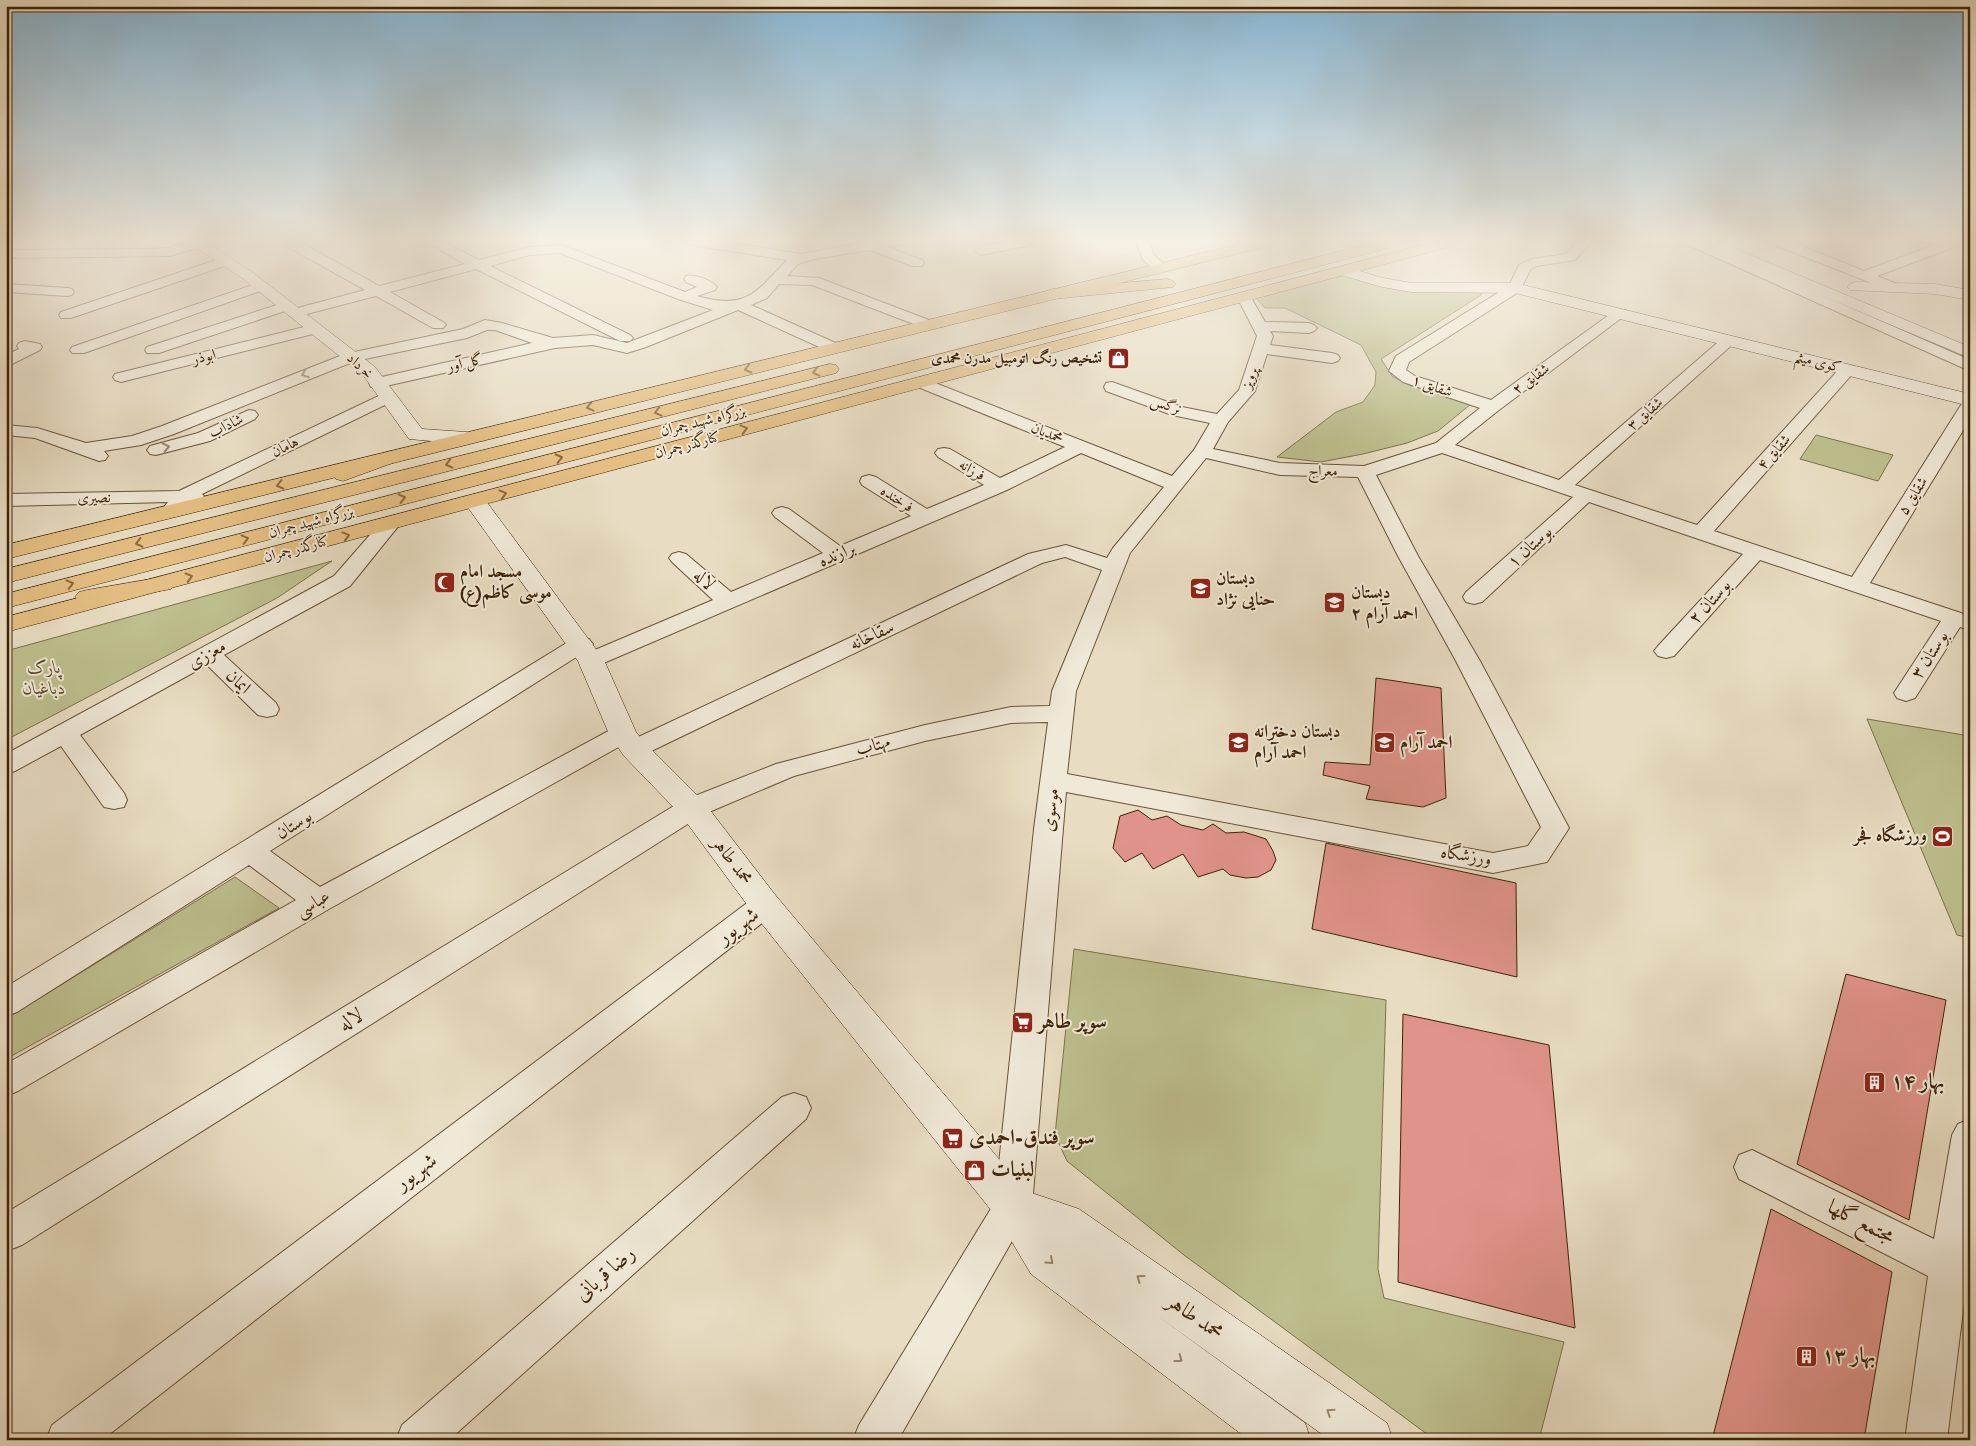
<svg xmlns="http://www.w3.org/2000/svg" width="1976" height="1446" font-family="'IM FELL DW Pica',Amiri,serif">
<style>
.green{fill:#bebf8e;stroke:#7e714a}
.building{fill:#e0938b;stroke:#3f2307}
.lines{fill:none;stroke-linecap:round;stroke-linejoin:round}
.street-casing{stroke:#695236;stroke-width:2}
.secondary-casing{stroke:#3f2307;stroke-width:1}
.primary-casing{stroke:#3f2307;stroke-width:1}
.highway-casing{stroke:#3f2307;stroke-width:1}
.street{fill:#f0e9d8;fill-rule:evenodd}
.secondary{fill:#f0e9d8;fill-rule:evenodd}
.primary{fill:#e4be82;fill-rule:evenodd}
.highway{fill:#e4be82;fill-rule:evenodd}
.oneway{stroke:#89693e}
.oneway2{stroke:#988670}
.labels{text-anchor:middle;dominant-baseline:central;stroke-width:4;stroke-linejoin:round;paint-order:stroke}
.far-street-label{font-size:15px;fill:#3f2307;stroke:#f0e9d8}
.far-poi-label{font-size:15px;font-weight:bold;fill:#3f2307;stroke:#f0e9d8;text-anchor:end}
.street-label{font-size:18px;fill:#3f2307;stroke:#f0e9d8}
.poi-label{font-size:18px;font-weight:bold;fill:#3f2307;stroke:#f0e9d8;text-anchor:start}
.park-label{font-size:18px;font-style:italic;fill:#5f4a29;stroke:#f0e9d8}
.near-street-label{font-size:21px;fill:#3f2307;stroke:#f0e9d8}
.near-poi-label{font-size:21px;font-weight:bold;fill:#3f2307;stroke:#f0e9d8;text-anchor:start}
</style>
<rect width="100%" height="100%" fill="#e8ddc3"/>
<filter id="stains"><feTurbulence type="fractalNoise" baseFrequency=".004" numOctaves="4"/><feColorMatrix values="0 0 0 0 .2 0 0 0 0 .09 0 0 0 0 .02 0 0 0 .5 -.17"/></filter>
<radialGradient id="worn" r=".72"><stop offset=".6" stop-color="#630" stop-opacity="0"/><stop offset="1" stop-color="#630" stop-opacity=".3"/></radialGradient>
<path class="green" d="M1344,275L1377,285L1483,289L1481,295L1381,359L1392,376L1409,385L1471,404L1438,431L1407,443L1363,454L1321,462L1277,457L1336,412L1363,402L1375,385L1376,372L1361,345L1285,308H1265L1256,298Z
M1816,435L1893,455L1878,481L1800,459Z
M332,561L277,598L6,740V651Z
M1867,719L1970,736V938L1957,935Z
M235,877L279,908L6,1059V1019Z
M1074,949L1386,1000L1378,1269L1384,1298L1564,1342L1539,1440H1435L1184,1255L1067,1161L1055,1135Z"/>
<path class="building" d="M1376,678L1441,688L1446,798L1423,807L1366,799L1370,786L1323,775L1325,762L1370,765Z
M1138,810L1152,820L1167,816L1181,825L1203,830L1213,824L1226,833L1244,832L1266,839L1273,851L1276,860L1271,870L1258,877L1246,878L1230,875L1223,869L1198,877L1183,854L1153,869L1142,853L1125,862L1113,848L1120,816Z
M1326,843L1516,883L1517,977L1312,929Z
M1846,974L1946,1000L1909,1220L1797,1164Z
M1403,1014L1549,1045L1575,1328L1398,1282Z
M1771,1209L1892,1272L1864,1440H1712Z"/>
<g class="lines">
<defs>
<path id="street" d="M191,241H201L203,244L201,247L169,256L6,258V250L150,249L168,248Z
M288,241H298L379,286L465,264L424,241H441L479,260L530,247L561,245L685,292L697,287L686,282L684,279L686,276C695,274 711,280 717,287L715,290L697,296C746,310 756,293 787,260L692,245L686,241H720L801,254L872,241H906L905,244L887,247L922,260L924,263L922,266H912L870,250L814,259L798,264L787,276L819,278L934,322L937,325L934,328H924L812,285L779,284L767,298L751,305L840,345L842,348L840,351H828L738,310L646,347L627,353L593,345L555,348L377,388L371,387L369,383L371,379L377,378L532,343L495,330H487L467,338L355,361L174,434L141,445L104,451L108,456L105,460L99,461L35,438L6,435V425L37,428L86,443L132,436L162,426L345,354L463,329L485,320L502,323L553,338L593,335L627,343L713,310L678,299L560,253L530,255L490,266L630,335L633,338L630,341H620L476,269L390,292L443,322L446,325L443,328H433L376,296L295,317L290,316L288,313L290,310L365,290L288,247L286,244Z
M1008,241H1036L1030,245L981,255L974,251L976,248Z
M1136,241H1149L1154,255L1168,268L1166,271H1156L1143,260Z
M1578,241H1592L1575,260L1536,266L1530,270L1520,291L1409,362L1406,370L1415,376L1491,400L1616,310H1626L1628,313L1499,410L1455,445L1559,480L1724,337H1734L1737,340L1734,343L1575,485L1697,525L1842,366H1854L1856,369L1854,372L1714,531L1852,577L1961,405L1964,401L1970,400V419L1870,583L1970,616V630L1960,627L1915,698L1906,701L1897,698L1894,693L1941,621L1760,560L1674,656L1666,658L1658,656L1654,651L1658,646L1743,554L1589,502L1482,602L1474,604L1466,602L1463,597L1466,592L1573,497L1442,453L1376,475L1418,556L1480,661L1569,828L1547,862L1493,873L1066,792L1032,1206L898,1440H853L859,1425L995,1202L1034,829L1048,722L1011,723L925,741L794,776L702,815L22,1245L9,1250L6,1249V1213L682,801L776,764L925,725L1011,707L1050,706L1052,691L1102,570L1065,557L1042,563L643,755L634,757L625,755L621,749L624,744L329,909L18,1091L6,1096V1064L296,900L249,865L17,1012L6,1016V987L573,639L581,637L589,639L593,644L589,649L270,851L320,887L614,728L623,726L632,728L636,734L632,740L1028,554L1066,545L1107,558L1113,548L1164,487L1081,453L1007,490L599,665L591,667L583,665L579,660L583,655L713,600L672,562L669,558L672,554L679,552L686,554L731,592L823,553L775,517L772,513L775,509L782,507L789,509L840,546L911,516L862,485L860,481L862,477L869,475L876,477L927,509L984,485L938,457L935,453L938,449L944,448L950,449L1000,478L1065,447L913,385L911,382L913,379H925L1172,476L1194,450L1210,423L1172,415L1106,391L1104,387L1106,383L1112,382L1182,407L1217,414L1239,390L1257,336L1237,297L1239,294H1249L1265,322L1309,323L1314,325L1317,328L1314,331L1309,333L1270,331L1273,336L1270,345L1332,353L1338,355L1340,358L1338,361L1332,363L1267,354L1255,391L1228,422L1213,449L1280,463L1364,466L1436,443L1480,408L1403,382L1389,371L1396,356L1509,286L1519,265L1532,259L1566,254ZM1206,458L1280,475L1358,477L1398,556L1456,661L1541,827L1528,846L1493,853L1067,774L1076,691L1130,553Z
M1679,241H1697L1970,360V371Z
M1771,241H1790L1864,271L1942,242H1952L1954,245L1952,248L1877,276L1897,284L1899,287L1897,290L1892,291L1772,244Z
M1955,241H1970V248Z
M225,257L232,261L230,264L71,318H61L59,315L61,312Z
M261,282L266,283L268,286L266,289L84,353H72L70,350L72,347Z
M6,284L67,288L72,289L74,292L72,295L67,296L6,292Z
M286,302L291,303L293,306L291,309L159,353H147L145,350L147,347Z
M316,324L321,326L324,329L321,332L121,382L115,380L113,377L115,374Z
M25,341L40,344L42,347L40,350L6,367V355L19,349L17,346L19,343Z
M387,392L393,393L395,397L393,401L202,494L204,496L201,500L188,502C180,512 177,520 163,516L160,512L168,502L6,506V494L179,491Z
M249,410L255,411L258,415L255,419L210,441L156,455L150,454L147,450L150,446L198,433Z
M390,518L397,520L400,524L350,586L224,655L276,703L279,709L276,715L267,717L258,715L207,665L80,735L124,793L127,800L124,807L114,809L104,807L61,746L15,771L6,774V754L334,576L383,520Z
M765,894L775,897L780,905L775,913L102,1440H46L52,1425L755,897Z
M794,1093L806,1097L811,1108L806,1119L449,1440H396L402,1425L782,1097Z
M1970,1119V1296L1965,1294L1947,1440H1905L1928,1276L1739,1179L1734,1167L1739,1155L1752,1150L1934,1239L1952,1135L1958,1124Z"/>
<path id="secondary" d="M186,241H204L252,272L375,367L422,429L466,432L473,434L476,438L473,442L466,444L409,439L363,375L242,278Z
M1697,241H1717L1970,347V358L1699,244Z
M1343,266L1383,278L1412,283H1515L1970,394V406L1515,293L1412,292L1382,287L1338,274L1335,271L1338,268Z
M1855,282L1935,284L1970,290V300L1935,294L1850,290L1847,287L1850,284Z
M475,496L483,497L604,660L636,732L644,742L703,801L776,896L1026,1191L1079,1209L1387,1423L1393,1440H1330L1155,1314L1305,1423L1311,1440H1249L1031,1274L999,1220L754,914L681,815L624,756L609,734L578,661L464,502L467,497Z"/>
<path id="primary" d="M1252,241H1279L1277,244L6,559V545Z
M1437,241H1462L1460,244L6,632V617Z"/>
<path id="highway" d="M1380,241H1406L1404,244L6,608V594Z
M1168,279L1173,281L1176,284L1173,287L1053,299L1047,297L1045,294L1047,291L1053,289Z
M830,364L836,365L839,369L836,373L6,583V569Z
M391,451L398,453L401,457L398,461L343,481L336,479L333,475L336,471Z
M163,577L171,579L175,584L171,589L87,604L79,602L75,597L79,592L87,590Z"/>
</defs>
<use href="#street" class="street-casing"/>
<use href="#secondary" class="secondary-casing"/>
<use href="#primary" class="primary-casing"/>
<use href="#highway" class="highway-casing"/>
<use href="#street" class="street"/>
<use href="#secondary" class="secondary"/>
<use href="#primary" class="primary"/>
<use href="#highway" class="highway"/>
</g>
<defs><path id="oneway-chevron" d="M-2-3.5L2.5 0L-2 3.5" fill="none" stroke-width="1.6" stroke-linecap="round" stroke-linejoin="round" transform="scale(1.25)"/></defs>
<g class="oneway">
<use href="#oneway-chevron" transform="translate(748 369) rotate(166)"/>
<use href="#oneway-chevron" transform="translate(816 372) rotate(166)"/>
<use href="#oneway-chevron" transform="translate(590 407) rotate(166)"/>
<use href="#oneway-chevron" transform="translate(658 412) rotate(166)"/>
<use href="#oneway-chevron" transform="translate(744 429) rotate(-15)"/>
<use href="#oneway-chevron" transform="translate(559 458) rotate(-14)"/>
<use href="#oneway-chevron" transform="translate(449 464) rotate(166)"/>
<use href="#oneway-chevron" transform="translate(280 485) rotate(166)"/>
<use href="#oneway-chevron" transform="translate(503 494) rotate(-15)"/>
<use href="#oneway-chevron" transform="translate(402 498) rotate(-14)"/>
<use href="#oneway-chevron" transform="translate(346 536) rotate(-15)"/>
<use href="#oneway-chevron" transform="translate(245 539) rotate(-15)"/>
<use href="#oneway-chevron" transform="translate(139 543) rotate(166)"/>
<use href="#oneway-chevron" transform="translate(189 577) rotate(-15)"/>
<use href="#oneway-chevron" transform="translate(70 584) rotate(-14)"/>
</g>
<g class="oneway2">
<use href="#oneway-chevron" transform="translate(305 374) rotate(159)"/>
<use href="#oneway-chevron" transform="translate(166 447) rotate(-13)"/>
<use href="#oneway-chevron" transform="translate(1050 1261) rotate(42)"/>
<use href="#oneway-chevron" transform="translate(1140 1278) rotate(-144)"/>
<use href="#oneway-chevron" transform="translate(1179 1359) rotate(37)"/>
<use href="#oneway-chevron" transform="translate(1330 1412) rotate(-146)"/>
</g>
<linearGradient id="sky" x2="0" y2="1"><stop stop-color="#88b7d5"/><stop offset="0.54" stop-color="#f5f0e4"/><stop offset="1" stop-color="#f5f0e4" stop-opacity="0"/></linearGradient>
<rect width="1976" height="444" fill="url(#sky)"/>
<defs>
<symbol id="shop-square" viewBox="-11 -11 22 22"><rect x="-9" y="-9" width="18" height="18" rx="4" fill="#8f2418" stroke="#f0e9d8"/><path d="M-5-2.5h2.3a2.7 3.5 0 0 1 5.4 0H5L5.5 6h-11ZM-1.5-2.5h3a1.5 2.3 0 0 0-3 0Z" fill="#fff"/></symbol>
<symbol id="mosque-square" viewBox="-11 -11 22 22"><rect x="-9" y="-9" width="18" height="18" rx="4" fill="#8f2418" stroke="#f0e9d8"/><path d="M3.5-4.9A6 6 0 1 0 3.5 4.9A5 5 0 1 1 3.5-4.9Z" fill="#fff"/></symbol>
<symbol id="school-square" viewBox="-11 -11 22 22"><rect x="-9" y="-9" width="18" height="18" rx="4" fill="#8f2418" stroke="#f0e9d8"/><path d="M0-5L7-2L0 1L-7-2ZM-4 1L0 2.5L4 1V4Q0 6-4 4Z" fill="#fff"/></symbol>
<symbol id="stadium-square" viewBox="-11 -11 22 22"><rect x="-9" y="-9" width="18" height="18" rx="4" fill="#8f2418" stroke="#f0e9d8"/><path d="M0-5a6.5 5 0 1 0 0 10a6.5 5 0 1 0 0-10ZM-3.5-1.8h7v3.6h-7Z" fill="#fff"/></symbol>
<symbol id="supermarket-square" viewBox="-11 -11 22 22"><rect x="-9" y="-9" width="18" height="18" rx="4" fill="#8f2418" stroke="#f0e9d8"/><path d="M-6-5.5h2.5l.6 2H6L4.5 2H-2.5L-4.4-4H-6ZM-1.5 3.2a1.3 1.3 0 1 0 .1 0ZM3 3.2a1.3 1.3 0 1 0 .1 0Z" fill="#fff"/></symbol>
<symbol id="building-square" viewBox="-11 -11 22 22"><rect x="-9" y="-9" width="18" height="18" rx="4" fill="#8f2418" stroke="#f0e9d8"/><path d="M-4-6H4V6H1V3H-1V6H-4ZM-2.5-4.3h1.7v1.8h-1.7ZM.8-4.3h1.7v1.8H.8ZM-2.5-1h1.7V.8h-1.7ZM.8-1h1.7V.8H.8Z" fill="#fff"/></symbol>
</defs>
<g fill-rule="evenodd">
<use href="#shop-square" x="1106" y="346" width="25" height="25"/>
<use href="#mosque-square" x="432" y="570" width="25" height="25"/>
<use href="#school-square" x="1188" y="576" width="25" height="25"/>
<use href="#school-square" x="1322" y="590" width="25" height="25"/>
<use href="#school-square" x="1226" y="730" width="25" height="25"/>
<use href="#school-square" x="1372" y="730" width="25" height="25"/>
<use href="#stadium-square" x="1930" y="824" width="25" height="25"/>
<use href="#supermarket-square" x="1010" y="1010" width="25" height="25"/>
<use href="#building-square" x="1862" y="1070" width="25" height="25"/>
<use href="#supermarket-square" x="940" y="1126" width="25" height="25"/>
<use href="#shop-square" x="962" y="1158" width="25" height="25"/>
<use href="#building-square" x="1794" y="1344" width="25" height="25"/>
</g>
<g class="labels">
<g class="far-street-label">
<text transform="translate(204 357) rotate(-14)">ابوذر</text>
<text transform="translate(1818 362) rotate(14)">کوی میثم</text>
<text transform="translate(465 363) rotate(-13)">گل آور</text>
<text transform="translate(360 366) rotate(43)">خرداد</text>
<text transform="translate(1250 378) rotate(-69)">پرویز</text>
<text transform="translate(1531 379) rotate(-36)">شقایق ۲</text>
<text transform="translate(1432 386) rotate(19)">شقایق ۱</text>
<text transform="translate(1166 405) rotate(18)">نرگس</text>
<text transform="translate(1645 414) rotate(-41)">شقایق ۳</text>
<text transform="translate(703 421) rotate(-14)">بزرگراه شهید چمران</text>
<text transform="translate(226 426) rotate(-26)">شاداب</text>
<text transform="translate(1047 433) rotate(22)">محمدیان</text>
<text transform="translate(687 445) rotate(-15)">کنارگذر چمران</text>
<text transform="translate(285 447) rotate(-26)">هامان</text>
<text transform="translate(1774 452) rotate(-48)">شقایق ۴</text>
<text transform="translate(972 470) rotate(30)">فرزانه</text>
<text transform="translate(1323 471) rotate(2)">معراج</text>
<text transform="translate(1913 496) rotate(-58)">شقایق ۵</text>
<text transform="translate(94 498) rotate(-1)">نصیری</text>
<text transform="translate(897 499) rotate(33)">فرخنده</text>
<text transform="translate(311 522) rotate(-15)">بزرگراه شهید چمران</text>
<text transform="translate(296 549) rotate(-15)">کنارگذر چمران</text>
</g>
<g class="far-poi-label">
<text x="1102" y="358">تشخیص رنگ اتومبیل مدرن محمدی</text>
</g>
<g class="street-label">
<text transform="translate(1530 547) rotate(-42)">بوستان ۱</text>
<text transform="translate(837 555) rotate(-23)">برازنده</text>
<text transform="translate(704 580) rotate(42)">لاله</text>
<text transform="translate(1710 602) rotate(-48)">بوستان ۲</text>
<text transform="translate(872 636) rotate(-25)">سقاخانه</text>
<text transform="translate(207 655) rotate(-29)">معززی</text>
<text transform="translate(1930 655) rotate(-57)">بوستان ۳</text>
<text transform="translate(238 682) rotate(44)">ایمان</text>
<text transform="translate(873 746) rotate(-15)">مهتاب</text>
<text transform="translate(1051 810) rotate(-83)">موسوی</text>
<text transform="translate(294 825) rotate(-32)">بوستان</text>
<text transform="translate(1466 856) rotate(9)">ورزشگاه</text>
<text transform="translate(732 861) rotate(53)">محمد طاهر</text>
<text transform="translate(313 904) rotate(-30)">عباسی</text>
</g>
<g class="poi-label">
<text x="460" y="572">مسجد امام<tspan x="460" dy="21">موسی کاظم(ع)</tspan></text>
<text x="1216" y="579">دبستان<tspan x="1216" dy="21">حنایی نژاد</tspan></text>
<text x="1351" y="593">دبستان<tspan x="1351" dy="21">احمد آرام ۲</tspan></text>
<text x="1254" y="732">دبستان دخترانه<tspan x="1254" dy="21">احمد آرام</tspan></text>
<text x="1400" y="743">احمد آرام</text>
<text x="1927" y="836" text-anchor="end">ورزشگاه فجر</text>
</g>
<g class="park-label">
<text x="44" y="668">پارک<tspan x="44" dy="21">دباغیان</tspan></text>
</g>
<g class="near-street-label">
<text transform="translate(738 926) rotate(-37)">شهریور</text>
<text transform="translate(351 1020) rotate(-32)">لاله</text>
<text transform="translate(416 1172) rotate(-37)">شهریور</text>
<text transform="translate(1861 1222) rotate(27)">مجتمع گلها</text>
<text transform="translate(605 1274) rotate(-41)">رضا قربانی</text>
<text transform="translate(1195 1317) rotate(35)">محمد طاهر</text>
</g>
<g class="near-poi-label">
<text x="1038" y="1022">سوپر طاهر</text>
<text x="1891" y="1082">بهار ۱۴</text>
<text x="969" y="1138">سوپر فندق-احمدی</text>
<text x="991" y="1170">لبنیات</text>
<text x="1822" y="1356">بهار ۱۳</text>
</g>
</g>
<rect width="1976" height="1446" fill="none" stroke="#e8ddc3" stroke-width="25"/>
<rect x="8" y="8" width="1961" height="1431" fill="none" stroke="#3f2307" stroke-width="2.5"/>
<rect x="12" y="12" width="1951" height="1421" fill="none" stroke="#3f2307"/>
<rect width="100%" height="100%" filter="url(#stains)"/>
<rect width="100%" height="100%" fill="url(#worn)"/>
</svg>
